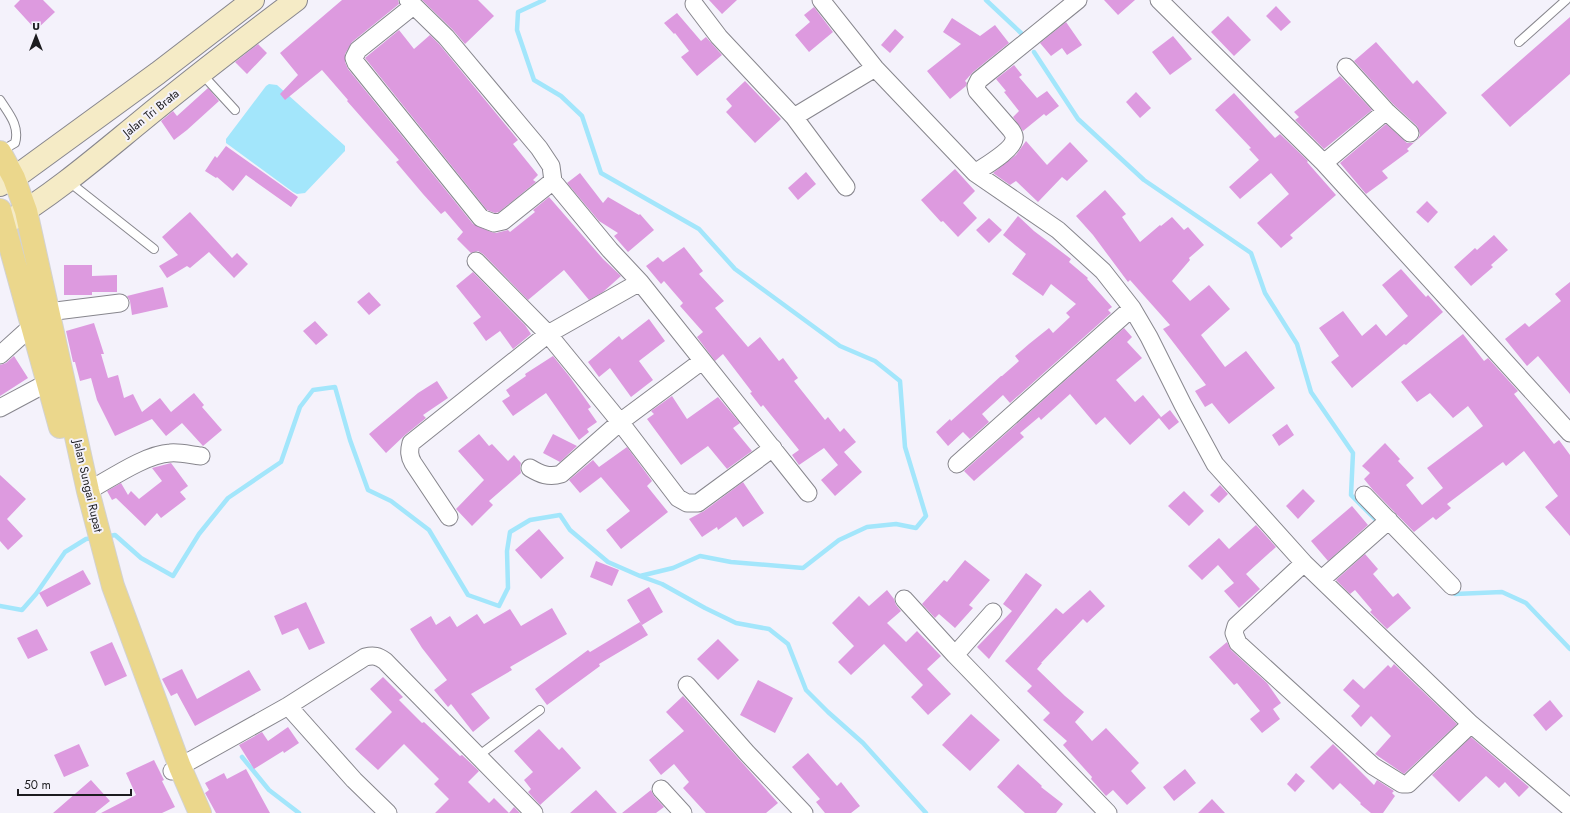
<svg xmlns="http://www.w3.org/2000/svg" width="1570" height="813" font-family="Jost,sans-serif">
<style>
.water{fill:#a3e6fb}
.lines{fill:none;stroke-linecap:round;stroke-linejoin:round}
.stream{stroke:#a3e6fb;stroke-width:4.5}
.building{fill:#dd9adf}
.lane-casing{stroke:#87868d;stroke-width:10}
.street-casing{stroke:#87868d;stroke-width:19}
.secondary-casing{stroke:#87868d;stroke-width:24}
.primary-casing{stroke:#d2d2d2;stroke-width:24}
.lane{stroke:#fff;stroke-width:8}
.street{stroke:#fff;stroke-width:17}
.secondary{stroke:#f5ebc6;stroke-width:22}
.primary{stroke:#ebd78c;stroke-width:22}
.labels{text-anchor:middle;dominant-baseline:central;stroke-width:4;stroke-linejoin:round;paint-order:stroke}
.street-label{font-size:12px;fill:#1c1c1f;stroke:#f4f2fb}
</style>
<rect width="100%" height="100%" fill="#f4f2fb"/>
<path class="water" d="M269,84L277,85L345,146V151L343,153L305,193L297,194L293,192L226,143V139L266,86Z"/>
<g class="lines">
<path class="stream" d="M544,0L518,12L517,30L534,80L561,96L582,116L601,173L699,229L735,269L840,346L875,361L900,381L905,447L926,516L916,528L896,524L867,527L839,540L803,568L731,562L700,556L673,568L640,576
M986,0L1021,33
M1034,52L1078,119L1144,180L1251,253L1265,293L1297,344L1311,392L1353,453L1351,495L1379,523
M105,537L115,535L141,558L173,576L199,534L228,498L281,462L300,407L313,390L335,387L350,440L368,490L391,501L429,530L468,595L499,606L508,588L507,551L510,532L530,520L560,515L570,530L608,562L640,576L662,584L705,608L736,623L769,629L788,644L806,690L828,712L863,743L926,813
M1452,591L1455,594L1502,592L1526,603L1570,649
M0,606L22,610L36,594L65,552L86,539L94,538
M242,757L269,790L299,813"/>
</g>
<path class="building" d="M20,0H43L55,12L36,30L14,6Z
M342,0H398L399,4L352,42L345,54V62L348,69L473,224L491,232L496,233L508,230L510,232L535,212L533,210L549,197L603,259L621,276L603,292L589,300L564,270L528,300L483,254L478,251L471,253L457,239L463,232L445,211L441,214L423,194L396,162L399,160L347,101L348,100L322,70L285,100L280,94L298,75L280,53Z
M422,0H478L494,16L465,44L453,30Z
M709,0H737L722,14Z
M1104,0H1135L1118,15Z
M1276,6L1291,22L1281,31L1266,16Z
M814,7L833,32L809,52L795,35L810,22L804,15Z
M677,13L701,41L706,37L722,55L697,76L681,57L689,51L675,33L674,34L664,23Z
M1228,16L1251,40L1234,56L1211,32Z
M1570,17V74L1510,127L1481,95Z
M952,18L980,36L995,25L1009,43L973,72L965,81L967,83L966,86L950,99L927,71L961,44L943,32Z
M1066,22L1082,45L1067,55L1062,48L1051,56L1040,43Z
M895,29L904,37L890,53L881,45Z
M399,30L414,49L430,35L439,44L518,140L513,144L538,175L533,180L536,182L499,212L495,213L487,210L365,58Z
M1173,36L1192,59L1170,75L1152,52Z
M1376,42L1413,84L1417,80L1447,113L1407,149L1409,151L1382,171L1388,178L1366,194L1340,163L1386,124L1407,143H1413L1417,140L1420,135L1419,130L1417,126L1393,104L1354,61Z
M258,44L267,53L247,74L235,62Z
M1014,65L1022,75L1019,77L1037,98L1047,91L1059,106L1046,116L1044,114L1023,131L1013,117L1019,111L1004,92L1006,91L996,79Z
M1340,76L1372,110L1324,149L1295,120L1299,117L1294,112Z
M745,81L781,119L755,143L726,112L732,106L726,99Z
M208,88L219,101L187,130L174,140L161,121L173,111L177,116Z
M1136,92L1151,108L1140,118L1126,102Z
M1234,93L1275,138L1280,134L1308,161L1307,162L1336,195L1290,235L1293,238L1281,248L1257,223L1289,194L1271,173L1240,199L1229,187L1259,160L1249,149L1251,148L1215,110Z
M1026,141L1047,165L1070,142L1088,161L1067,181L1062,177L1038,202L1016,181L1010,185L993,173L1016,155Z
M226,146L298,197L291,207L246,175L233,191L217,177L216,178L205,171L215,156L217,158Z
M955,169L975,191L963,203L977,218L958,237L943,221L941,222L921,200Z
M806,172L816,184L798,200L788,188Z
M580,173L603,203L608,197L639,215L640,214L654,230L628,252L614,236L618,233L599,221L567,183Z
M1105,190L1126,214L1122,217L1140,242L1160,225L1161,226L1172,217L1184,230L1188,227L1204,245L1189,258L1190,260L1172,281L1190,301L1209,285L1230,309L1201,335L1225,367L1246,351L1275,388L1229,424L1212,403L1205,407L1195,391L1206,385L1163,329L1170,325L1130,280L1128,282L1093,235L1076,216Z
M1427,201L1438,212L1428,223L1416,212Z
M190,212L232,258L237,253L248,264L234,278L209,252L190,268L187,266L167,278L159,266L178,255L162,237Z
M1018,216L1034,231L1071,259L1069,262L1088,278L1087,279L1112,307L1108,310L1111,313L1010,403L1003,395L982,414L989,422L970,439L963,432L948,446L936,432L950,419L951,421L1001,376H1002L1019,361L1015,356L1029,344L1049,328L1053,333L1070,317L1066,313L1076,304L1051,284L1043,296L1012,274L1026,254L1003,235Z
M989,218L1002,230L989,243L976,230Z
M1494,235L1508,250L1491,265L1493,267L1471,286L1454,267L1475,248L1477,250Z
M684,247L703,271L699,274L724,301L715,308L748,347L760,337L779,361L783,358L798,378L794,381L825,420L828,417L840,432L844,428L856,442L844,452L862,472L835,496L821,480L838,465L824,448L799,465L792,455L799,450L763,405L761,407L750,393L752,392L723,354L715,361L697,337L703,332L680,306L683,303L664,281L661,284L646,266L658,257L663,262Z
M64,265H92V276L117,275V292H92V295H64Z
M1401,269L1426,297L1428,295L1443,312L1406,345L1404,344L1352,388L1331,362L1339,356L1319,328L1343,311L1362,336L1376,324L1386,336L1408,316L1382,285Z
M473,272L525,325L531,334L513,349L500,331L486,341L473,323L481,317L456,286Z
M1570,282V394L1538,356L1527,366L1505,339L1525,323L1529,327L1561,301L1555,294Z
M163,287L168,307L132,315L130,301L127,296Z
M369,292L381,305L369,315L357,302Z
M649,319L665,341L639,361L653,380L631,397L610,368L599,377L588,362L619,336L622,340Z
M315,321L328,335L316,345L303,331Z
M94,323L104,354H101L108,378L118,375L124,398L133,394L142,412L160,398L171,412L194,393L204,405L202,407L222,430L203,446L182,423L166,436L152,419L115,436L97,400L91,378L80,381L75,362H73L66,331Z
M1124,328L1132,337L1127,342L1142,358L1116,380L1135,402L1143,395L1161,417L1160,418L1170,410L1179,422L1169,430L1159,418L1130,445L1105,417L1096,425L1070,394L1041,420L1039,417L1020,433L1024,437L974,481L964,471Z
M1463,334L1484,361L1488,358L1518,391L1514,394L1554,444L1559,440L1570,455V536L1545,507L1558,496L1524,451L1506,466L1503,462L1447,504L1451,508L1436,520L1433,517L1414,532L1373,490L1364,479L1370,473L1362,466L1385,443L1400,459L1398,461L1414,478L1406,485L1422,505L1443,488L1427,468L1483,426L1468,406L1453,418L1430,393L1417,402L1401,382Z
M14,356L28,378L0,396V365L6,363Z
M553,356L569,376L591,407L588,409L597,422L587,429L589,432L579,440L546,393L513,416L502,401L510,396L506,390L526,376L525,374Z
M437,381L448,398L423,415L426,418L405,435L386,453L369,434L418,393Z
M672,396L687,419L718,397L740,423L733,428L752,451L727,469L708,446L681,465L647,419L654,414L651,411Z
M1287,424L1294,435L1279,446L1272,435Z
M479,434L489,446L492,444L508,461L514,455L521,463L520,468L521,473L489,501L493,505L472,526L456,509L484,480L458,451Z
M553,434L577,446L560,462L543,453Z
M627,447L652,481L647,486L668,512L621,549L606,530L630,511L601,477L580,493L569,480L593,460L599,467Z
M171,463L188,486L180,492L186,499L161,518L157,513L145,526L116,498L112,500L107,491L121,483L128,495L131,491L139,499L162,481L152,468Z
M0,475L26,499L7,519L23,536L8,550L0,541Z
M743,482L764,513L743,527L736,517L718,530L717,527L702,537L689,519L704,511Z
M1220,485L1228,494L1219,503L1210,495Z
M1303,489L1315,501L1298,519L1286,506Z
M1184,491L1204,511L1189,526L1168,506Z
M1352,506L1368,525L1328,561L1311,541Z
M1256,525L1276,547L1246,574L1260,589L1239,608L1224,591L1234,583L1218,565L1202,580L1188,566L1219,538L1229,549Z
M539,529L564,558L541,579L515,550Z
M1365,554L1378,569L1373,574L1393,597L1398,593L1411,608L1387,629L1370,612L1372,610L1355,590L1350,594L1336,580Z
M965,560L990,580L969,605L973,608L955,628L939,614L935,618L922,604L944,580L947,582Z
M596,561L619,570L612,586L590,577Z
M83,570L91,584L47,607L39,593Z
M1026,573L1042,585L989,659L977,647L1012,611L1003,604Z
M649,587L663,612L642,625L627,600Z
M887,590L894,599L896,605L901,611L887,623L906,642L917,631L941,656L927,669L951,694L928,715L911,697L923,685L884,644L851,675L838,662L854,646L832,623L859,596L869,606Z
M1090,590L1105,606L1087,623L1083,619L1041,663H1042L1037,669L1065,696L1084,712L1075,722L1092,741L1106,728L1139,763L1131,771L1146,788L1127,805L1113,790L1106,796L1091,779L1092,777L1063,745L1067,741L1043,720L1050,713L1027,691L1032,686L1005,661L1056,608L1063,614Z
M306,602L325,643L309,650L298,628L282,635L274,616Z
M552,608L567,634L510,667L512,670L471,694L490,718L473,732L451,704L448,707L434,690L447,680L422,648L410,629L431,616L436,625L450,616L457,627L477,614L484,624L510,609L521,626Z
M640,622L648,635L599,664L600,666L547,705L535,689L588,650L590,652Z
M37,629L48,650L28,659L17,638Z
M718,639L739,660L718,680L697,659Z
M112,642L127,676L105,686L90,652Z
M1227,642L1231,650L1267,683L1281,703L1273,709L1280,719L1262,733L1250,719L1260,711L1237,683L1234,685L1209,657Z
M1394,664L1457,724L1404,774L1375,754L1391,736L1371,716L1361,727L1351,716L1360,706L1343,690L1353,679L1364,689L1388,665L1391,668Z
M182,669L197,699L249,670L261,690L195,726L177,693L171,696L162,679Z
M383,677L403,697L399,700L422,723L424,722L460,756L462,755L479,771L468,782L489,803L494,798L509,813L514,807L520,813H435L449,799L434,784L439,779L404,744L378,770L355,749L392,712L370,689Z
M758,680L793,698L775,733L740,715Z
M683,696L778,803L766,813H706L683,788L689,782L674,764L661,775L649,760L684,731L666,712Z
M1550,700L1563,716L1546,731L1533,715Z
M971,714L1000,740L970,771L942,745Z
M288,727L299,743L284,753L283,751L254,769L239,745L262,732L268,741Z
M539,729L559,750L562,747L581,768L540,805L528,792L531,789L524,780L533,772L514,751Z
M1471,737L1529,787L1519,797L1505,782L1499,788L1486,776L1459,802L1432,775Z
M79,744L89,766L64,777L54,755Z
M1333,744L1374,785L1377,780L1394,791L1392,793L1395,796L1383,813H1371L1360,804L1361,803L1340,783L1333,790L1310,767Z
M808,753L837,786L841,782L860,806L851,813H825L816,802L820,799L792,767Z
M154,760L164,780L162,781L175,807L162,813H101L136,795L126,773Z
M1018,764L1042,786L1041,787L1063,804L1056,813H1025L997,787Z
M246,769L270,813H216L205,793L209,790L205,783L224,773L227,779Z
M1185,769L1196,783L1174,801L1163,787Z
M1296,773L1305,781L1295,792L1287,784Z
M91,780L110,801L95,813H53Z
M596,790L617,813H570Z
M651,790L654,796L664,807L656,813H622Z
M1212,799L1225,813H1198Z"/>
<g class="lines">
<defs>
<path id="lane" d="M1519,42L1566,0
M201,73L235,110
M0,100C9,114 20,126 15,143L1,151
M68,181L154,249
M478,756L540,710"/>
<path id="street" d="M408,0L446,37L539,148L551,166L553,181L610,250L640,282L808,493
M821,0L875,68L975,173L1058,230L1103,271L1132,308L1149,337L1183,405L1215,464L1304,563L1471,724
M1159,0L1324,163L1570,433
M694,4L719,37L794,117L846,187
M413,6L358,50L354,58L356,63L481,218L494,223L503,221L553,181
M1346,67L1386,111L1410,133
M794,117L875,68
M1324,163L1386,111
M975,173C985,166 1013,150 1014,139C1015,136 1013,133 1011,130L977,91L976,86L979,80L1078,0
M476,261L548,334L620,422L678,498L687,503H698L773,448
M48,312L120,303
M0,355L32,326L42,321
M0,408L58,377
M957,464L1132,308
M530,468C540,474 549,478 561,474L620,422L702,361
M88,491C110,479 146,454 170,453C180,452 191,455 201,456
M1364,495L1452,586
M449,517L413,463C409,456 409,451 411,443L548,334L640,282
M1304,563L1236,626L1234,633L1238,643L1373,766L1402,784H1408L1471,724L1570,808
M1322,579L1389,520
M904,599L955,655L1108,813
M955,655L993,612
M687,685L747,753L804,813
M288,706L354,780L388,813
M172,771L288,706L365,657C374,655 378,656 385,661L534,813
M661,789L683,813"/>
<path id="secondary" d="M0,185L14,178L158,73L253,0
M4,224C53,195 96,158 140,122C191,80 243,40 296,0"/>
<path id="primary" d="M0,152L14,178L26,211L88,491L113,586L180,767L200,813
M0,210L60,427"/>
</defs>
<use href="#lane" class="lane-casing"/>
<use href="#street" class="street-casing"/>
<use href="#secondary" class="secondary-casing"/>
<use href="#primary" class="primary-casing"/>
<use href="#lane" class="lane"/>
<use href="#street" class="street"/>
<use href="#secondary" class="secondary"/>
<use href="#primary" class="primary"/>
</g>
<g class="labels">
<g class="street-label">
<text transform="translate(151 113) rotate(-39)">Jalan Tri Brata</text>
<text transform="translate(88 486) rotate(77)">Jalan Sungai Rupat</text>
</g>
</g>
<g transform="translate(36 36)" stroke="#f4f2fb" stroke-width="3" paint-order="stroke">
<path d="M0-3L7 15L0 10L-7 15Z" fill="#1c1c1f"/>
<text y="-6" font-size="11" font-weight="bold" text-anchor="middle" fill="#1c1c1f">U</text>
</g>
<path d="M18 789v6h113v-6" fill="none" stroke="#1c1c1f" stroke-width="2"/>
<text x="24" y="789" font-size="12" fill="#1c1c1f" stroke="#f4f2fb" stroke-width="3" paint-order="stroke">50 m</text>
</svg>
